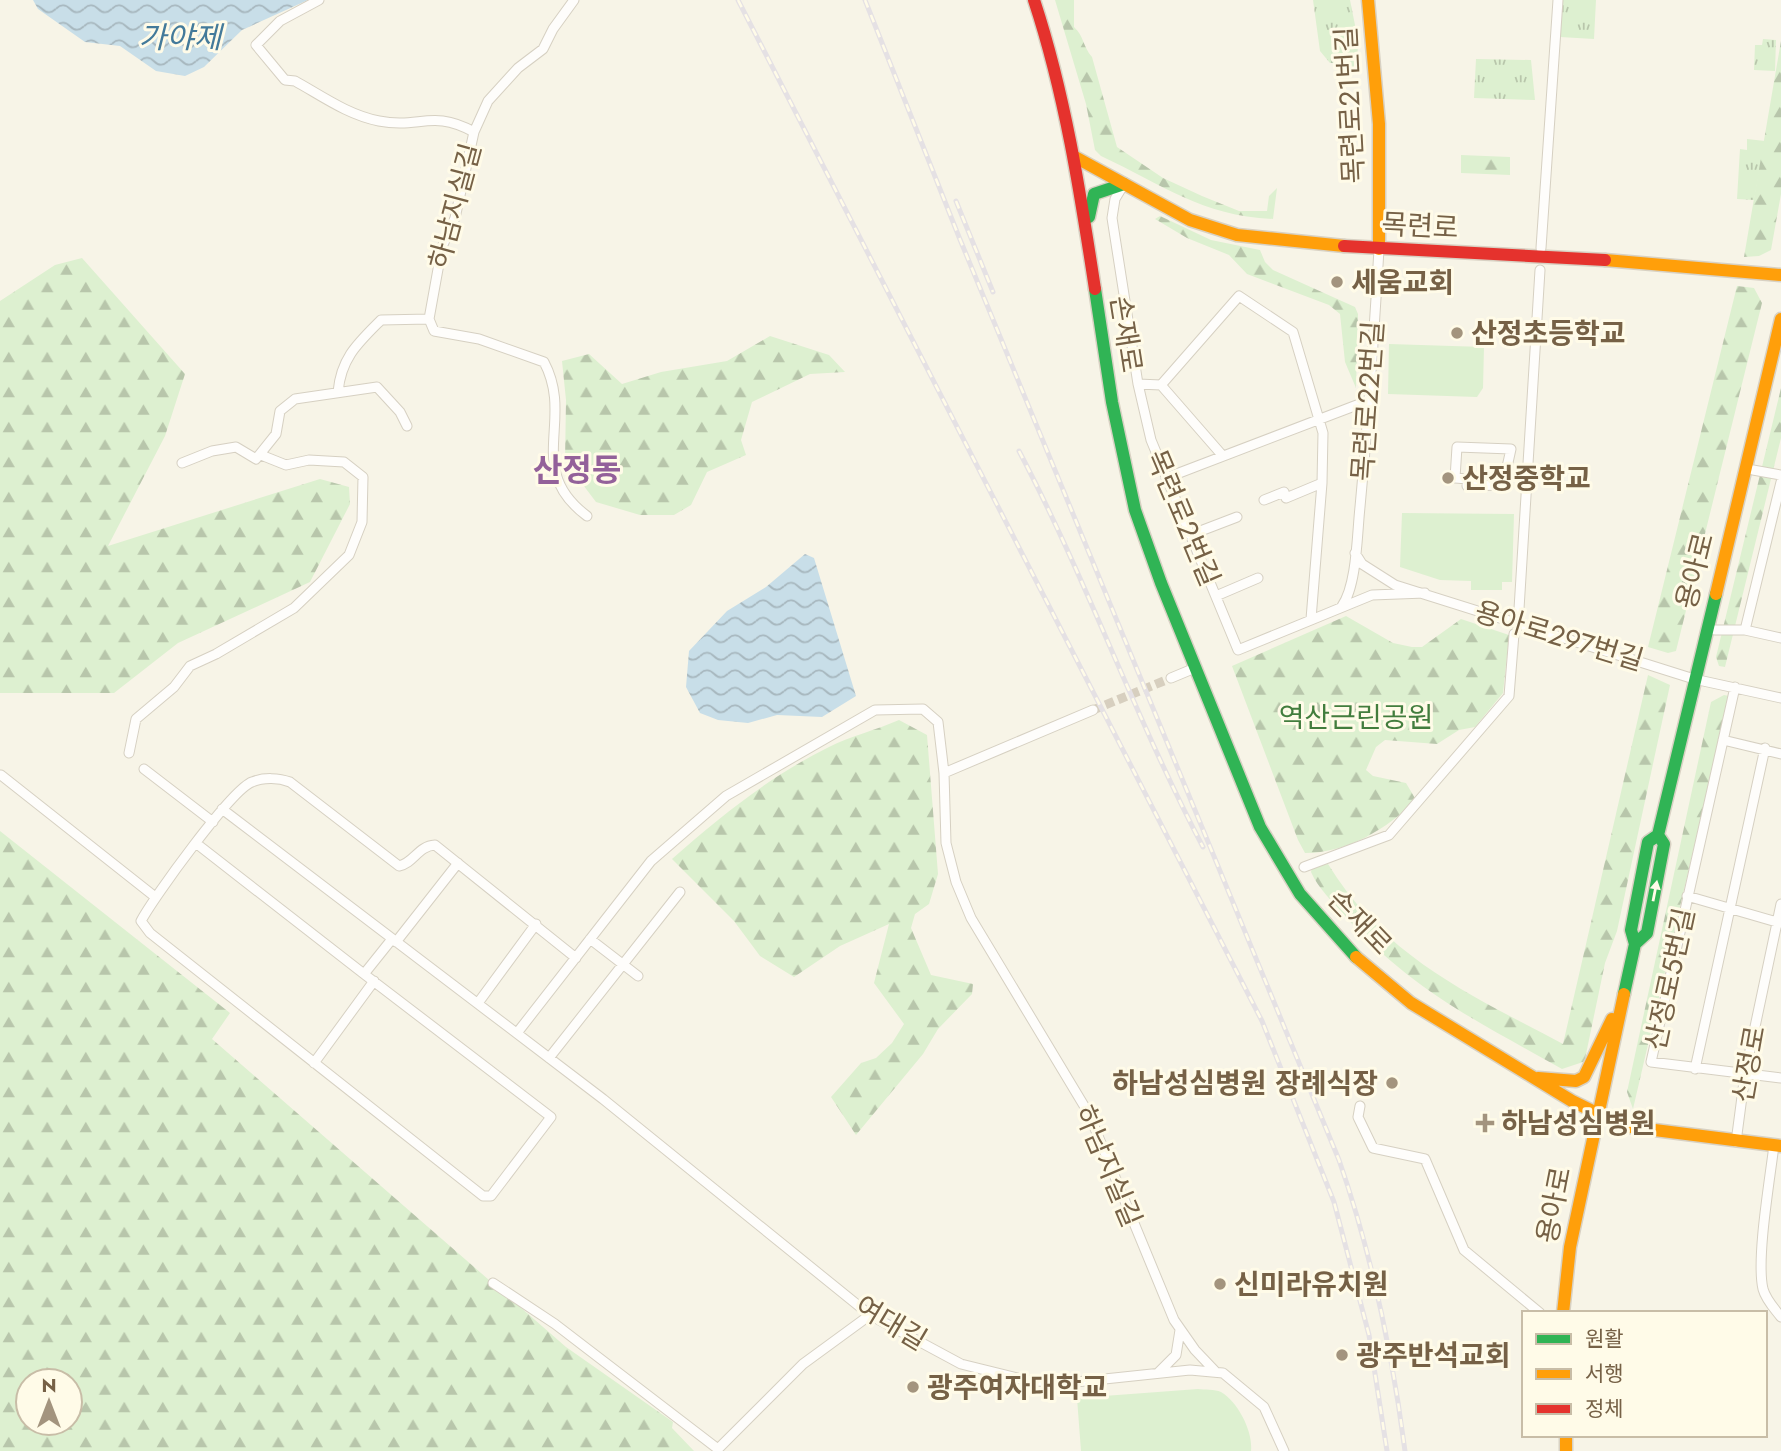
<svg xmlns="http://www.w3.org/2000/svg" width="1781" height="1451" font-family="Jost,'Noto Sans KR',sans-serif">
<style>
.grass{fill:url(#grass-tufts)}
.forest{fill:url(#forest-firs);fill-rule:evenodd}
.pitch{fill:#ddf0d0}
.water{fill:url(#water-waves)}
.lines{fill:none;stroke-linecap:round;stroke-linejoin:round}
.street-tunnel{stroke:#d7cfbf;stroke-width:9;stroke-dasharray:9 4.5;stroke-linecap:butt}
.street-casing{stroke:#d6d0c2;stroke-width:11}
.fast-casing{stroke:#d8d1c3;stroke-width:15}
.slow-casing{stroke:#d8d1c3;stroke-width:15}
.jam-casing{stroke:#d8d1c3;stroke-width:15}
.street{stroke:#fefdfb;stroke-width:9}
.fast{stroke:#30b455;stroke-width:12}
.slow{stroke:#ff9f0a;stroke-width:12}
.jam{stroke:#e5322d;stroke-width:12}
.rail-casing{stroke:#e5e1e4;stroke-width:5}
.rail{stroke:#fffbe8;stroke-width:2.5;stroke-dasharray:8;stroke-linecap:butt}
.oneway{fill:#fffbe8}
.poi-dot{fill:#a3947e;stroke:#fffbe8;stroke-width:2.5}
.labels{text-anchor:middle;dominant-baseline:central;stroke-width:6;stroke-linejoin:round;paint-order:stroke}
.street-label{font-size:28px;fill:#766146;stroke:#fffbe8}
.poi-label{font-size:28px;font-weight:bold;fill:#766146;stroke:#fffbe8;text-anchor:start}
.park-label{font-size:28px;fill:#427d3d;stroke:#fffbe8}
.water-label{font-size:30px;font-style:italic;fill:#437a9a;stroke:#fffbe8}
.quarter-label{font-size:32px;font-weight:bold;fill:#93619a;stroke:#fffbe8}
</style>
<defs>
<pattern id="grass-tufts" width="24" height="20" patternUnits="userSpaceOnUse" patternTransform="scale(1.75)"><rect width="24" height="20" fill="#ddf0d0"/><path d="M3 7l-1-3M5 7V3M7 7l1-3M15 17l-1-3M17 17v-4M19 17l1-3" fill="none" stroke="#b8c6ab"/></pattern>
<pattern id="forest-firs" width="22" height="20" patternUnits="userSpaceOnUse" patternTransform="scale(1.75)"><rect width="22" height="20" fill="#ddf0d0"/><path d="M5 1l3.5 6h-7zM16 11l3.5 6h-7z" fill="#b8c6ab"/></pattern>
<pattern id="water-waves" width="16" height="10" patternUnits="userSpaceOnUse" patternTransform="scale(1.75)"><rect width="16" height="10" fill="#c8dee8"/><path d="M0 5q4-4 8 0t8 0" fill="none" stroke="#a7b7be"/></pattern>
</defs>
<rect width="100%" height="100%" fill="#f7f4e7"/>
<path class="grass" d="M1313,0H1350L1358,40L1357,71L1345,72L1342,63H1330L1320,51Z
M1563,0H1596L1594,39L1560,37Z
M1763,39L1776,40L1775,71L1754,70L1755,45H1762Z
M1476,59L1531,60L1535,100L1474,98Z
M1747,139L1765,141L1754,200L1737,199L1740,149L1747,150Z"/>
<path class="forest" d="M1055,0H1074V27C1084,36 1083,47 1092,57L1117,147L1163,178L1202,196L1239,211H1267L1269,196L1277,188L1273,219C1202,216 1163,185 1101,156L1095,150L1086,104Z
M1781,41V194L1771,250L1759,256L1744,257Z
M1461,155L1510,157V175L1461,173Z
M1160,216L1211,240L1260,250L1265,262L1273,270L1355,307L1358,314L1356,388L1345,362L1340,314L1329,305L1247,274L1229,255L1187,238L1155,219Z
M82,258L185,374L165,436L108,546L320,479L349,487L350,504L310,582L178,643L114,693H0V301L55,265Z
M1737,286L1754,288L1762,303L1676,651L1668,653L1648,647Z
M770,336L829,355L845,372L810,374L752,402L741,440L746,455L707,472L691,505L674,515H640L596,502L565,461L566,400L562,361L589,354L622,384L661,372L727,361Z
M1781,388V438L1725,667L1719,666L1716,657Z
M1346,616L1393,643L1412,647H1422L1461,619L1509,635L1503,693L1475,727L1459,730L1437,744L1385,740L1376,747L1366,770L1373,776L1406,783L1416,800C1387,829 1347,853 1305,853L1298,840L1232,666Z
M1648,675L1670,685L1617,931L1605,963L1585,1059L1583,1062L1562,1069C1477,1021 1411,990 1344,915C1333,902 1318,888 1311,872L1312,867L1328,864C1386,958 1469,994 1563,1044Z
M1724,695L1729,696L1633,1109L1627,1092L1711,702Z
M899,720L927,735L938,874L929,904L915,914L911,928L931,975L973,984L972,994L938,1029L923,1054L856,1135L831,1097L861,1063L876,1058L892,1043L904,1024L874,983L889,924L840,946L794,977L760,956L734,921L672,859C721,816 770,776 829,747C851,736 876,730 899,720Z
M0,831L230,1013L212,1039L566,1347L673,1422L672,1428L694,1451H0ZM28,1381H70V1423H28Z"/>
<path class="pitch" d="M1389,344L1484,347L1483,388L1477,397L1388,394Z
M1402,513L1514,514L1512,582H1502V590H1471V581L1440,580L1400,567Z
M1198,1389C1204,1390 1215,1389 1221,1392C1239,1403 1253,1432 1251,1451H1081L1077,1398Z"/>
<path class="water" d="M33,0H308L242,30L204,67L185,76L156,71L120,46L85,42L38,9Z
M805,554L814,558L856,696L822,717L777,715L748,723L718,720L700,713L686,687L689,651L727,611L766,587Z"/>
<g class="lines">
<path class="street-tunnel" d="M1093,710L1171,678"/>
<defs>
<path id="street" d="M319,0L280,21L256,45L285,80L295,81C322,96 348,115 379,121C420,129 432,109 474,132
M574,0L553,29L543,49L518,68L488,101L474,132L455,218L442,247L429,319L434,331L479,339L544,362C575,420 524,469 587,516
M1124,184L1115,199L1112,218L1138,384L1151,440L1238,650L1372,595L1425,593
M1541,248L1558,0
M1138,384L1161,385
M1161,385L1239,296L1293,332L1323,433L1322,483L1311,619
M1161,385L1222,455
M338,392C341,358 358,343 381,320L429,319
M1457,447L1511,449L1503,485L1467,486L1468,479L1455,478Z
M182,463L212,451L236,447L256,459L276,434L280,411L295,399L377,387L400,412L407,426
M1753,470L1781,475
M1166,478L1370,400
M1264,500L1284,492L1286,498L1322,483
M1190,535L1237,517
M1355,553L1362,564L1395,585L1694,679L1781,698
M1216,596L1258,578
M1342,606C1357,585 1357,534 1360,507C1368,421 1374,335 1379,249
M1519,609L1540,270
M1715,630H1745L1781,638
M1745,630L1781,482
M1171,678L1195,668
M1735,687L1651,1062L1781,1078
M1723,740L1781,754
M129,753L136,719L174,687L190,666L216,654L294,608L349,555L362,522L363,477L344,462L309,460L286,465L261,455
M144,769L213,822
M944,773L1093,710
M1,775L154,896
M222,809L603,1099L870,1315L961,1364L1029,1381L1076,1382L1190,1370L1223,1373L1264,1407L1284,1451
M197,844L364,974
M1304,867L1389,835L1509,696L1514,634
M1687,896L1780,923
M392,939L364,974L551,1117L491,1196H483L150,933L141,921C153,898 232,789 252,782C264,777 279,778 290,782L399,866C414,863 418,846 435,845L576,958
M590,939L638,976
M396,942L458,863
M478,1003L536,924
M517,1033L651,861L726,796L875,710L923,709L938,722L944,773L946,843L956,882L971,918L1089,1114L1174,1320L1195,1350L1215,1371
M549,1058L680,892
M314,1063L374,981
M1695,1069L1765,748
M1360,1106L1358,1117L1373,1148L1425,1159L1464,1250L1540,1313
M1736,1142L1745,1074L1781,904
M1774,1145C1770,1179 1756,1259 1763,1289C1766,1300 1774,1308 1781,1317
M493,1283L555,1324L718,1449L803,1364L870,1315
M1158,1373L1176,1355L1180,1330"/>
<path id="fast" d="M1089,217L1094,194L1124,184
M1095,289L1112,402L1135,510L1161,583L1260,827L1300,894L1356,957
M1635,944L1647,933L1664,844L1658,835
M1624,994L1635,944L1631,930L1648,842L1658,835L1716,594"/>
<path id="slow" d="M1368,0L1379,124V249
M1075,157L1190,220L1237,235L1344,246
M1605,260L1781,275
M1716,594L1781,319
M1356,957L1411,1003L1572,1101L1623,1126L1781,1146
M1538,1078L1576,1081L1584,1077L1612,1019
M1563,1313L1570,1247L1624,994
M1566,1435V1451"/>
<path id="jam" d="M1034,0C1065,94 1080,191 1095,289
M1344,246L1605,260"/>
</defs>
<use href="#street" class="street-casing"/>
<use href="#fast" class="fast-casing"/>
<use href="#slow" class="slow-casing"/>
<use href="#jam" class="jam-casing"/>
<use href="#street" class="street"/>
<use href="#fast" class="fast"/>
<use href="#slow" class="slow"/>
<use href="#jam" class="jam"/>
<defs>
<path id="rail" d="M738,0L1262,1021L1334,1202L1369,1335L1387,1451
M865,0L959,237L1339,1160C1372,1255 1392,1351 1405,1451
M956,201L993,292
M1019,451C1087,580 1135,718 1203,847"/>
</defs>
<use href="#rail" class="rail-casing"/>
<use href="#rail" class="rail"/>
</g>
<defs><path id="oneway-solid" d="M-6-.8H1V-3.2L6.5 0L1 3.2V.8H-6Z" transform="scale(1.75)"/></defs>
<use class="oneway" href="#oneway-solid" transform="translate(1655 891) rotate(-79)"/>
<g class="poi-dot">
<circle cx="1337" cy="282" r="7"/>
<circle cx="1457" cy="333" r="7"/>
<circle cx="1448" cy="478" r="7"/>
<circle cx="1392" cy="1083" r="7"/>
<path d="M1481.5 1112.5h7v7h7v7h-7v7h-7v-7h-7v-7h7z"/>
<circle cx="1220" cy="1284" r="7"/>
<circle cx="1342" cy="1355" r="7"/>
<circle cx="913" cy="1387" r="7"/>
</g>
<g class="labels">
<g class="street-label">
<text transform="translate(1350 105) rotate(-93)">목련로21번길</text>
<text transform="translate(455 206) rotate(-75)">하남지실길</text>
<text transform="translate(1420 226) rotate(3)">목련로</text>
<text transform="translate(1126 334) rotate(81)">손재로</text>
<text transform="translate(1368 401) rotate(-86)">목련로22번길</text>
<text transform="translate(1183 518) rotate(67)">목련로2번길</text>
<text transform="translate(1695 571) rotate(-76)">용아로</text>
<text transform="translate(1559 636) rotate(17)">용아로297번길</text>
<text transform="translate(1360 922) rotate(46)">손재로</text>
<text transform="translate(1670 979) rotate(-78)">산정로5번길</text>
<text transform="translate(1749 1064) rotate(-80)">산정로</text>
<text transform="translate(1108 1166) rotate(67)">하남지실길</text>
<text transform="translate(1554 1205) rotate(-79)">용아로</text>
<text transform="translate(891 1323) rotate(31)">여대길</text>
</g>
<g class="poi-label">
<text x="1351" y="282">세움교회</text>
<text x="1471" y="333">산정초등학교</text>
<text x="1462" y="478">산정중학교</text>
<text x="1378" y="1083" text-anchor="end">하남성심병원 장례식장</text>
<text x="1501" y="1123">하남성심병원</text>
<text x="1234" y="1284">신미라유치원</text>
<text x="1356" y="1355">광주반석교회</text>
<text x="927" y="1387">광주여자대학교</text>
</g>
<g class="park-label">
<text x="1356" y="717">역산근린공원</text>
</g>
<g class="water-label">
<text x="180" y="37">가야제</text>
</g>
<g class="quarter-label">
<text x="577" y="470">산정동</text>
</g>
</g>
<rect x="1522" y="1311" width="245" height="126" fill="#fffbe8" stroke="#c8bda7" stroke-width="2"/>
<rect x="1536" y="1334" width="35" height="10" fill="#30b455" stroke="#c8bda7" stroke-width="2"/>
<text x="1585" y="1346" font-size="21" fill="#766146">원활</text>
<rect x="1536" y="1369" width="35" height="10" fill="#ff9f0a" stroke="#c8bda7" stroke-width="2"/>
<text x="1585" y="1381" font-size="21" fill="#766146">서행</text>
<rect x="1536" y="1404" width="35" height="10" fill="#e5322d" stroke="#c8bda7" stroke-width="2"/>
<text x="1585" y="1416" font-size="21" fill="#766146">정체</text>
<g transform="translate(49 1402)"><circle r="33" fill="#fffbe8" stroke="#c8bda7" stroke-width="2"/>
<path d="M0-5L12 26L0 18L-12 26Z" fill="#a3947e"/>
<text y="-10" font-size="19" font-weight="bold" text-anchor="middle" fill="#766146">N</text>
</g>
</svg>
